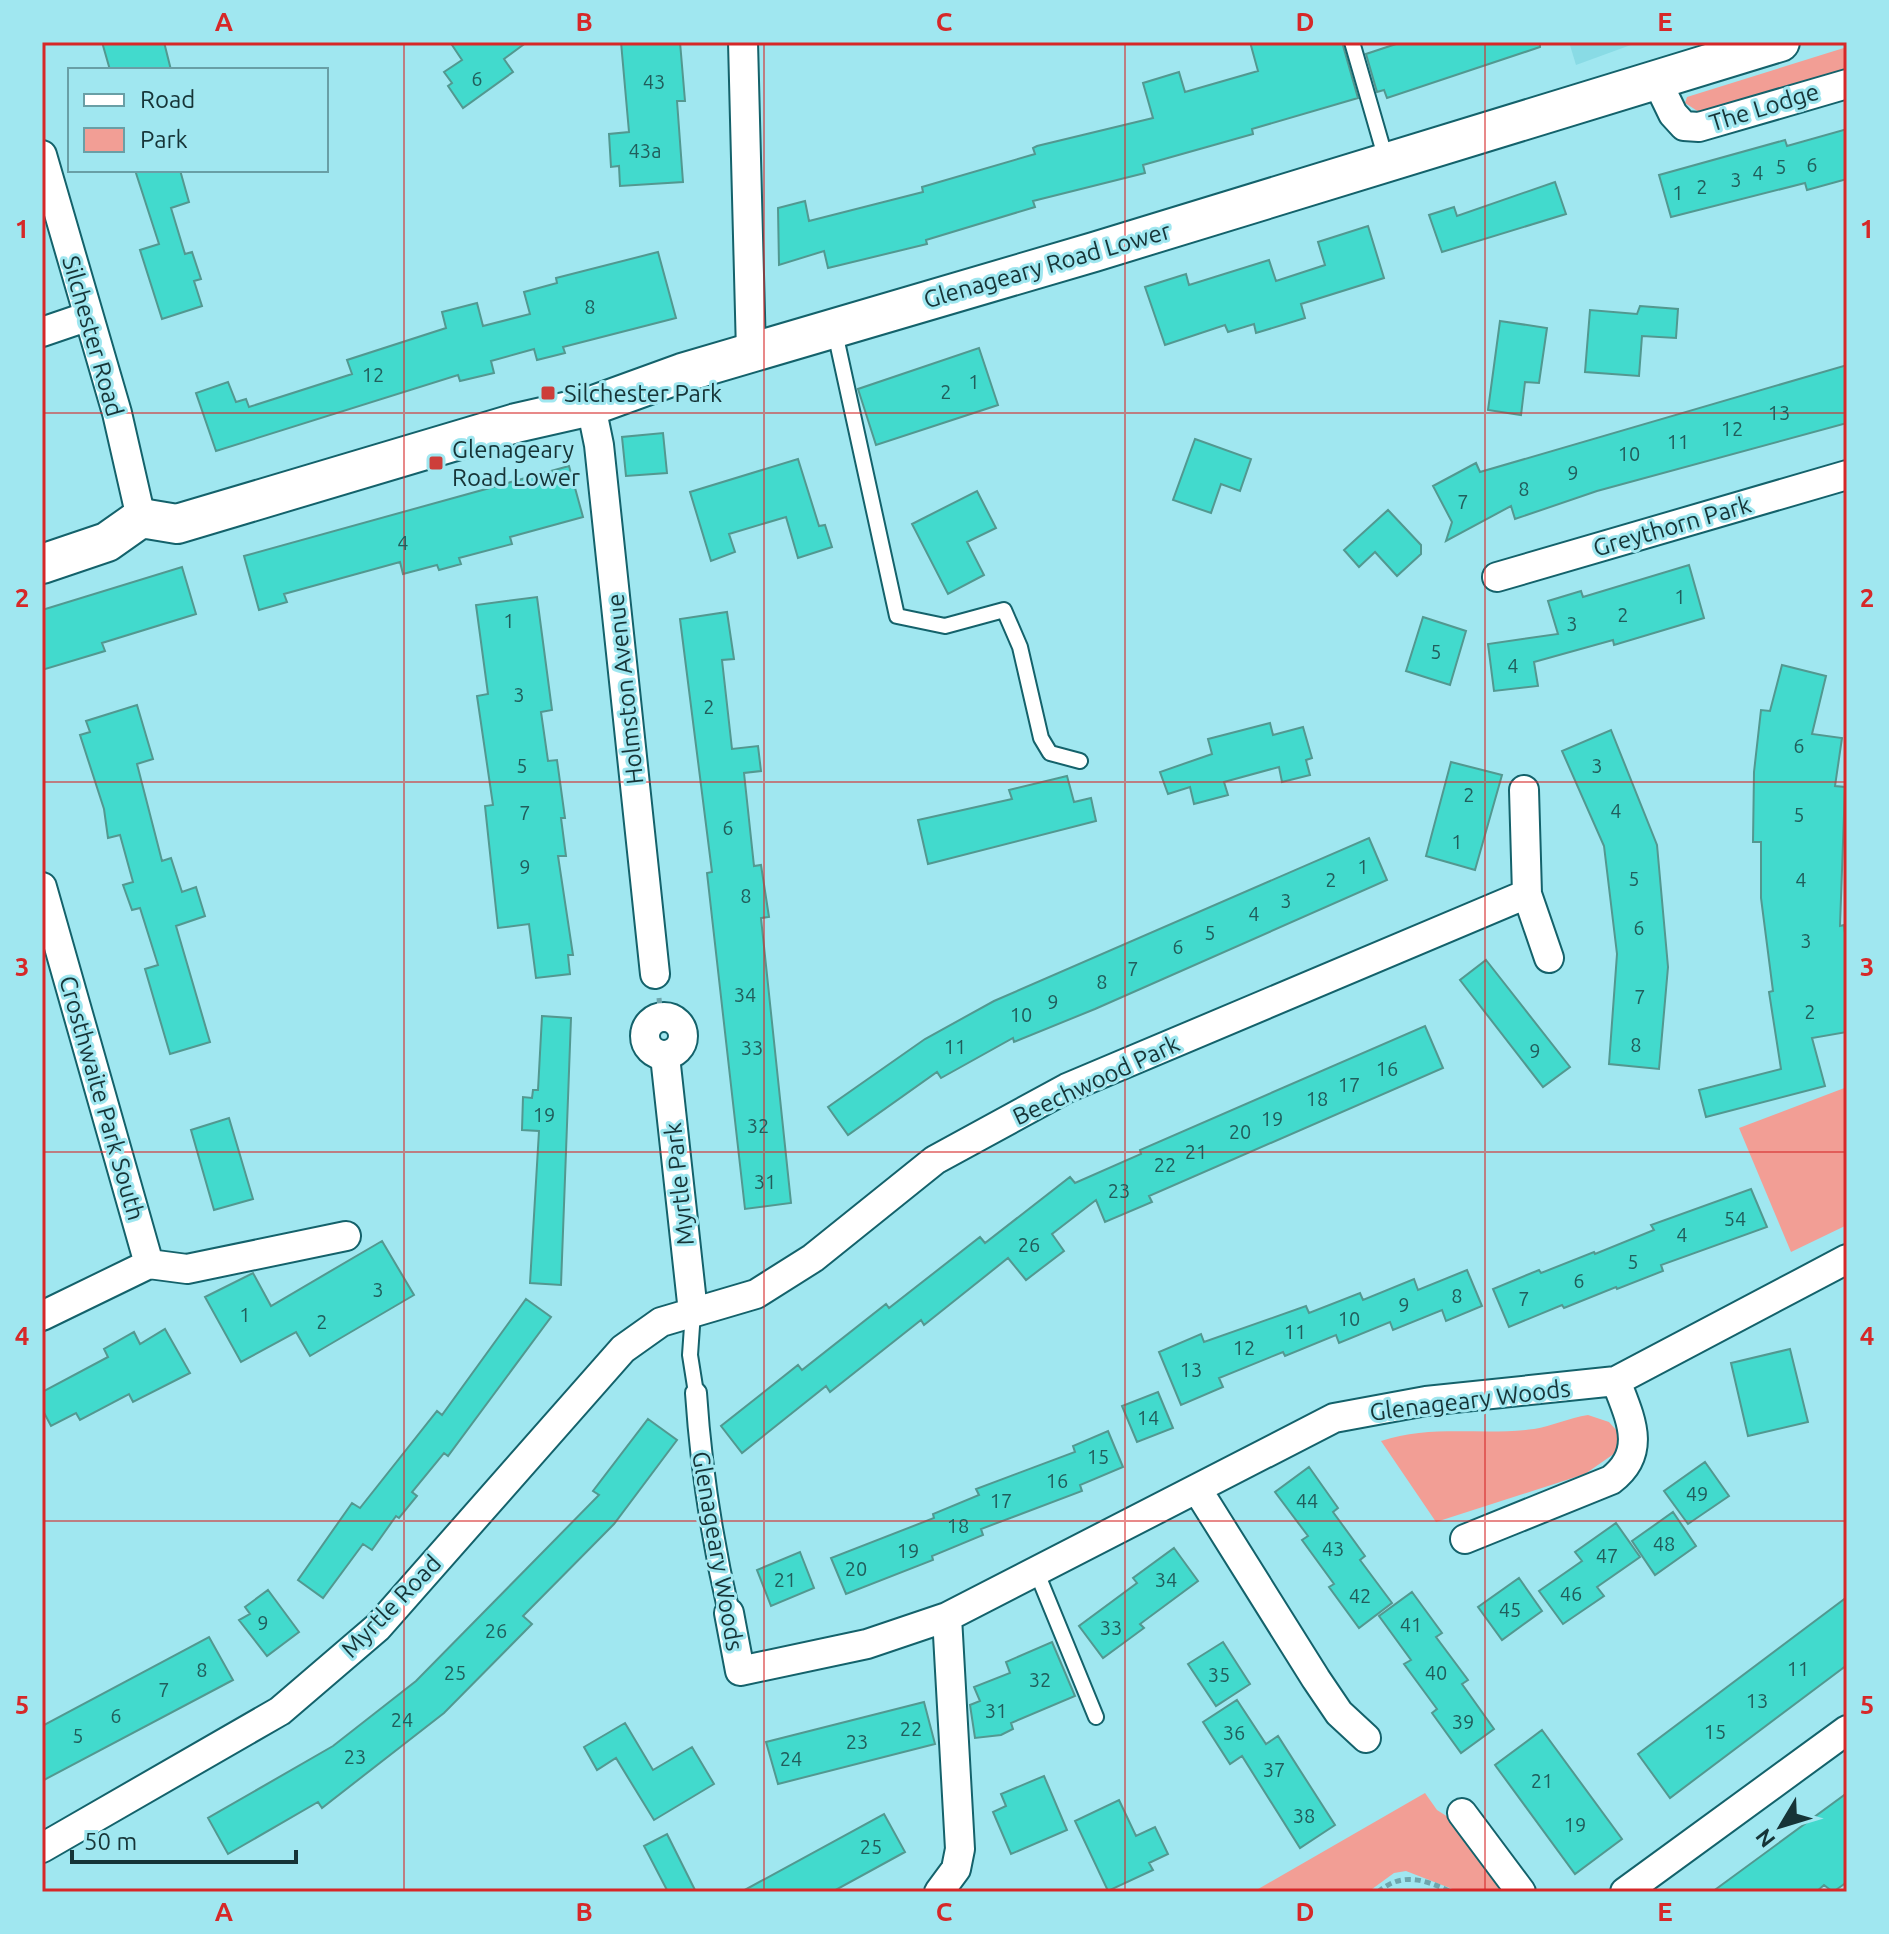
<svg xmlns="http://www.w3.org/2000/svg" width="1889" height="1934" font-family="Ubuntu,sans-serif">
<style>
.built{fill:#89dbe5}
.green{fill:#f29e95}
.building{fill:#42dacd;stroke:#529890;stroke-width:2}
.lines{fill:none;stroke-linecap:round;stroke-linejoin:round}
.service-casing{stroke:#14626b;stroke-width:18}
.pedestrian-casing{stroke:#14626b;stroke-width:24}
.minor-casing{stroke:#14626b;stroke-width:32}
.secondary-casing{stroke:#14626b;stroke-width:42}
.path{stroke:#6ea6ad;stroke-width:5;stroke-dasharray:6 4;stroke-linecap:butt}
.service{stroke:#fff;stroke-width:14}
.pedestrian{stroke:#fff;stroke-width:20}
.minor{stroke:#fff;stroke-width:28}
.secondary{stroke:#fff;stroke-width:38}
.grid{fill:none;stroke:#d62828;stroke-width:2;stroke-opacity:0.55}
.poi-dot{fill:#cd3e3a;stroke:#a0e7f0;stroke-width:3}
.labels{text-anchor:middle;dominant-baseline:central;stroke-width:6;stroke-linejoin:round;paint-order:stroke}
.number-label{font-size:20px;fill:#215e5c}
.street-label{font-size:24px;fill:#163437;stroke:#a0e7f0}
.poi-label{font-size:24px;fill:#163437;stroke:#a0e7f0;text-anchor:start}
.neatline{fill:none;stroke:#d62828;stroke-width:3}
.grid-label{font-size:26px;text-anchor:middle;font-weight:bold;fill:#d62828}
</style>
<rect width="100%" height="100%" fill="#a0e7f0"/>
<path class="built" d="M1569,42H1639L1576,65Z"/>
<path class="green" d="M1847,47V74L1699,112L1685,103L1687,97Z
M1847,1087V1225L1791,1252L1739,1128Z
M1588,1415L1609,1422L1617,1431L1618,1451L1585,1474L1436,1522L1381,1441C1431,1424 1483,1436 1534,1429C1552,1426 1569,1418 1588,1415Z
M1425,1793L1437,1810L1448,1817L1501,1889L1498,1892H1460L1406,1871L1394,1873L1368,1892H1253Z"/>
<path class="building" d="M102,42H164L171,70H110Z
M450,42H527L504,59L513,72L463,108L448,86L452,83L444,72L462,60Z
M621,42H680L685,101H677L683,182L620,186L619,166L611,167L609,134L629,132Z
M1250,42H1342L1358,98L1252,129L1253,134L1143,165L1145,173L1033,201L1035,207L926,240L927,244L828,268L824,251L779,265L778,208L805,201L809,221L923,192L922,187L1035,154L1033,148L1037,146L1153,118L1143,83L1179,72L1185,92L1258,71Z
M1402,42H1540V47L1387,98L1384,90L1377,92L1366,54Z
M1847,129V179L1807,190L1805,183L1671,217L1659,175L1785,140L1787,146Z
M135,170H180L189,202L171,208L185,254L192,252L201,279L194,281L202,306L162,319L140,250L159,244Z
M1555,182L1566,214L1442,252L1429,215L1454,207L1457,216Z
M1368,226L1384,278L1301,304L1305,318L1256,333L1254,324L1228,332L1225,325L1165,345L1145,287L1186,274L1189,285L1269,260L1276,281L1325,265L1318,242Z
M658,252L676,318L563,347L565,353L537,360L534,349L491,361L494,373L460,381L458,375L216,451L196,393L228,382L236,402L246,399L249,407L352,374L347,360L446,328L442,312L477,303L483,326L530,314L524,292L557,283L556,278Z
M1640,306L1678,309L1676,338L1642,336L1639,376L1585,372L1590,310L1637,314Z
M1500,321L1547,328L1539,383L1525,382L1521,415L1488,410Z
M979,348L998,405L876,445L858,389Z
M1847,365V423L1597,491L1515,519L1511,506L1446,541L1452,522L1433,486L1476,463L1480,472Z
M663,433L667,473L626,476L622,437Z
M1195,439L1251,459L1240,491L1221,484L1211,513L1173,500Z
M798,459L819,526L825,525L832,547L798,558L786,517L729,534L735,552L711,561L690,492Z
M569,466L583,517L510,537L512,544L459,558L461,564L439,570L437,565L403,574L400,562L284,594L287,602L259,610L244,556Z
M977,491L996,528L967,542L984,575L948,594L912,524Z
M1388,510L1421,545V554L1397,576L1375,552L1359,567L1344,550Z
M1689,565L1704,618L1614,645L1613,640L1534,662L1538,686L1494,691L1488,644L1558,634L1548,601L1581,591L1583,597Z
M182,567L196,614L102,643L105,651L42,670V610Z
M537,597L552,710L541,712L548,761L557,760L565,818H561L566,856H558L573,955H568L570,974L536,978L529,924L498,928L485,806L493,805L477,696L488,694L476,605Z
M727,612L734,659L722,660L732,749L758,746L761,771L744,773L754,866L761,865L769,917L761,918L791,1203L745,1209L707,873L712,872L680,619Z
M1423,617L1466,631L1450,685L1406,671Z
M1782,665L1826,676L1812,734L1842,738L1835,786L1845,787L1840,926L1844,925L1847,949V1032L1812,1038L1825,1086L1706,1117L1699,1090L1781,1069L1769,992L1773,991L1761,898V842H1753L1754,772L1761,710L1770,711Z
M137,705L153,759L137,764L162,861L171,858L182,892L196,887L205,916L176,926L210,1042L170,1054L145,969L158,965L140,908L132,910L123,885L133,882L120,835L108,838L104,809L80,735L90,732L86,721Z
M1270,723L1273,735L1303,727L1312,758L1306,760L1310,775L1282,782L1279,767L1224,782L1228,795L1194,804L1190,787L1168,794L1160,772L1212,754L1208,739Z
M1611,730L1657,845L1668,967L1659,1069L1609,1064L1617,954L1604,846L1562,751Z
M1451,762L1502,775L1475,870L1426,856Z
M1067,776L1074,802L1091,798L1096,821L928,864L918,820L1012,799L1009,790Z
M1369,838L1387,880L1095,1009L1014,1042L1013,1038L941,1078L937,1072L848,1135L828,1107L925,1039L994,1001Z
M1486,960L1570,1067L1543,1087L1460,980Z
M542,1016L571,1018L561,1285L530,1283L539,1131L522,1130L523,1097L532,1098L533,1090H538Z
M1425,1026L1443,1068L1149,1196L1152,1202L1105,1222L1096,1200L1052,1234L1064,1251L1026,1280L1008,1258L924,1325L921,1320L830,1392L826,1386L742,1453L721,1426L798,1365L802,1370L886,1304L889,1308L980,1237L985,1243L1070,1177L1075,1183L1141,1154L1140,1150Z
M229,1118L253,1199L214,1210L191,1130Z
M1751,1189L1767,1227L1661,1265L1663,1271L1617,1289L1616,1287L1564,1308L1562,1305L1509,1327L1493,1289L1539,1270L1541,1273L1594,1252L1595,1254L1654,1230L1651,1225Z
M382,1241L414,1295L310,1356L296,1332L241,1362L205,1297L253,1273L271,1306Z
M1467,1270L1482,1306L1446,1321L1442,1310L1393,1330L1390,1322L1339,1343L1336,1335L1285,1356L1283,1352L1219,1378L1223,1387L1181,1405L1159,1352L1201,1334L1204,1342L1306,1306L1309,1313L1360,1293L1363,1300L1414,1279L1418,1290Z
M526,1299L551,1317L448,1456L444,1453L412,1492L417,1496L399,1518L396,1516L372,1550L363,1544L323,1598L298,1580L352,1503L360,1508L437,1411L442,1415Z
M165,1329L190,1373L133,1402L129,1394L80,1420L76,1413L51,1426L42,1409V1392L108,1357L104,1349L134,1332L140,1344Z
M1790,1349L1808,1422L1748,1436L1731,1363Z
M1158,1392L1173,1428L1137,1442L1122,1406Z
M648,1419L677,1440L614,1524L523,1616L532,1624L444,1713L322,1808L318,1802L228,1854L208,1818L333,1746L416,1681L599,1495L593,1491Z
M1108,1431L1123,1467L1080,1485L1082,1491L981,1529L983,1535L932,1556L933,1560L846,1594L831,1558L934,1518L933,1514L979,1495L976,1489L1075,1452L1073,1446Z
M1705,1462L1729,1496L1688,1524L1664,1491Z
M1309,1467L1338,1508L1333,1512L1365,1556L1360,1560L1392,1603L1359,1628L1329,1587L1334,1584L1302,1540L1308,1536L1275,1492Z
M1673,1512L1696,1546L1655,1575L1632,1541Z
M1616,1523L1640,1557L1597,1587L1604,1596L1563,1624L1539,1591L1582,1561L1575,1552Z
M1174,1548L1198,1581L1140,1624L1144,1628L1103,1658L1079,1626L1137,1583L1133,1578Z
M800,1552L814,1588L771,1606L757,1570Z
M1519,1578L1542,1611L1502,1640L1478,1607Z
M268,1590L299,1632L267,1656L239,1620L250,1614L245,1607Z
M1412,1592L1442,1633L1436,1637L1468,1680L1462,1684L1494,1729L1461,1753L1432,1713L1437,1709L1404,1664L1411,1660L1379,1616Z
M1847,1597V1665L1670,1798L1638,1754Z
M209,1637L233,1680L42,1781V1726Z
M1052,1642L1075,1696L1011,1723L1013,1729L1001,1735L975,1738L970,1705L980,1701L974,1687L1010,1673L1006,1662Z
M1223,1642L1250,1684L1216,1706L1188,1664Z
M1237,1700L1266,1744L1278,1736L1335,1825L1300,1848L1242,1756L1230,1764L1203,1722Z
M924,1702L935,1744L778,1784L766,1742Z
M625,1723L653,1770L692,1747L714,1784L654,1820L616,1758L597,1770L584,1747Z
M1542,1730L1622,1839L1575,1874L1495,1765Z
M1044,1776L1067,1830L1011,1854L993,1812L1006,1806L1001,1794Z
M1847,1793V1882L1833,1892L1824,1885L1816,1892H1712Z
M1119,1800L1136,1836L1155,1827L1168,1854L1149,1863L1153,1870L1108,1891L1075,1821Z
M884,1814L905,1852L832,1892H741Z
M667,1834L696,1892H668L644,1846Z"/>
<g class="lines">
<defs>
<path id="service" d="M1352,42L1387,163
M834,328L897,616L945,626L1004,610L1020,647L1041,738L1050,753L1080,761
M693,1312L690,1355L696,1393
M1037,1573L1096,1717"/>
<path id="pedestrian" d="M696,1393C701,1468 712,1540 729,1613"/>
<path id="minor" d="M743,42L751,352
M1657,81L1673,114L1684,126L1699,127L1847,84
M42,155L117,413L141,518
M42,332L86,317
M591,406L599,445L655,974
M1497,577L1847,475
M1524,790L1527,894L1549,958
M42,887L149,1264
M645 1036a19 19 0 1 1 38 0a19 19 0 1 1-38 0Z
M665,1056L693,1312
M149,1264L187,1269L346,1236
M42,1316L149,1264
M1197,1489L1316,1679L1339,1713L1366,1738
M1465,1539L1611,1480C1648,1452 1630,1418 1616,1381
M729,1613L740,1671L867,1644L947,1617L1334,1418L1426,1401L1616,1381L1847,1259
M1462,1813L1521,1892
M42,1848L280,1711L378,1627L623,1349L661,1322L756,1294L813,1258L935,1160L1067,1088L1527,894
M939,1892L956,1869L960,1849L947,1617
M1625,1892L1847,1730"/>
<path id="secondary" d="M42,564L107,542L141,518L177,524L516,423L591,406L682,373L1094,252L1780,42"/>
</defs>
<use href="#service" class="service-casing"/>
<use href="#pedestrian" class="pedestrian-casing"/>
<use href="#minor" class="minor-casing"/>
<use href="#secondary" class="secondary-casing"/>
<path class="path" d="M659,998L661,1018
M1378,1892C1402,1871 1426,1880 1451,1892"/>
<use href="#service" class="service"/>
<use href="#pedestrian" class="pedestrian"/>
<use href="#minor" class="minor"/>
<use href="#secondary" class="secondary"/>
</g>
<path class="grid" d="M404,42V1892M764,42V1892M1125,42V1892M1485,42V1892M42,413H1847M42,782H1847M42,1152H1847M42,1521H1847"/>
<g class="poi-dot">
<rect x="540" y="385" width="16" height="16" rx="4"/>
<rect x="428" y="455" width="16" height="16" rx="4"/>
</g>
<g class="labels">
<g class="number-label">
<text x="477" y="78">6</text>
<text x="654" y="81">43</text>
<text x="645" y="150">43a</text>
<text x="1812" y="164">6</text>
<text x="1781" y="166">5</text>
<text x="1758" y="172">4</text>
<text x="1736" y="179">3</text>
<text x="1702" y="186">2</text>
<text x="1678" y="192">1</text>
<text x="590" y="306">8</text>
<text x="373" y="374">12</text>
<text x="974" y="381">1</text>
<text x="946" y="391">2</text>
<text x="1779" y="412">13</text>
<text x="1732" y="428">12</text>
<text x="1678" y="441">11</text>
<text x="1629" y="453">10</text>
<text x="1573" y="472">9</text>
<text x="1524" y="488">8</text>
<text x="1463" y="501">7</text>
<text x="403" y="542">4</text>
<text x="1680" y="596">1</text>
<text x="1623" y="614">2</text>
<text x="509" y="620">1</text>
<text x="1572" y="623">3</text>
<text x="1436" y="651">5</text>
<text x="1513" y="665">4</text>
<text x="519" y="694">3</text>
<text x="709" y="706">2</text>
<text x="1799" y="745">6</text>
<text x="522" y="765">5</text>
<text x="1597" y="765">3</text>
<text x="1469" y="794">2</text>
<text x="1616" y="810">4</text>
<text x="525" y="812">7</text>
<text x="1799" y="814">5</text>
<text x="728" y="827">6</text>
<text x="1457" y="841">1</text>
<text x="525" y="866">9</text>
<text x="1363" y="866">1</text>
<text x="1634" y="878">5</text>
<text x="1331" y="879">2</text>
<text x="1801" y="879">4</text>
<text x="746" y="895">8</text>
<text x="1286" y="900">3</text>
<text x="1254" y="913">4</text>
<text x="1639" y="927">6</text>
<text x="1210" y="932">5</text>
<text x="1806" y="940">3</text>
<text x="1178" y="946">6</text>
<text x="1133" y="968">7</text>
<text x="1102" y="981">8</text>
<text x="745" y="994">34</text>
<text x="1640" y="996">7</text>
<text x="1053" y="1001">9</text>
<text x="1810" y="1011">2</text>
<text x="1021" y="1014">10</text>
<text x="1636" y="1044">8</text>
<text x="955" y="1046">11</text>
<text x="752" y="1047">33</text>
<text x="1535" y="1050">9</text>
<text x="1387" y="1068">16</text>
<text x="1349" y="1084">17</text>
<text x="1317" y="1098">18</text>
<text x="544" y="1114">19</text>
<text x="1272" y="1118">19</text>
<text x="758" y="1125">32</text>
<text x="1240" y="1131">20</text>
<text x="1196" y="1151">21</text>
<text x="1165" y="1164">22</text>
<text x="765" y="1181">31</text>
<text x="1119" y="1190">23</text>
<text x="1735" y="1218">54</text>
<text x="1682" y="1234">4</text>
<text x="1029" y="1244">26</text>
<text x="1633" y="1261">5</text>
<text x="1579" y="1280">6</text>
<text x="378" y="1289">3</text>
<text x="1457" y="1295">8</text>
<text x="1524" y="1298">7</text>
<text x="1404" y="1304">9</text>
<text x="245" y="1314">1</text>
<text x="1349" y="1318">10</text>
<text x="322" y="1321">2</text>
<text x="1295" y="1331">11</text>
<text x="1244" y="1347">12</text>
<text x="1191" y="1369">13</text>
<text x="1148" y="1417">14</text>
<text x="1098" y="1456">15</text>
<text x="1057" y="1480">16</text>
<text x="1697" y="1493">49</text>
<text x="1001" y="1500">17</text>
<text x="1307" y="1500">44</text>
<text x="958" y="1525">18</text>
<text x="1664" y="1543">48</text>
<text x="1333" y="1548">43</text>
<text x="908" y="1550">19</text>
<text x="1607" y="1555">47</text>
<text x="856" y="1568">20</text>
<text x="785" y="1579">21</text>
<text x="1166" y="1579">34</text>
<text x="1571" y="1593">46</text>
<text x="1360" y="1595">42</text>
<text x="1510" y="1609">45</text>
<text x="263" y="1622">9</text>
<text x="1411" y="1624">41</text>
<text x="1111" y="1627">33</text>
<text x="496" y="1630">26</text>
<text x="1798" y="1668">11</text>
<text x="202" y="1669">8</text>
<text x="455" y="1672">25</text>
<text x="1436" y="1672">40</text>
<text x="1219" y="1674">35</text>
<text x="1040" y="1679">32</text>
<text x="164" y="1689">7</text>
<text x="1757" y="1700">13</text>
<text x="996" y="1710">31</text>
<text x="116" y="1715">6</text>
<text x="402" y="1719">24</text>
<text x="1463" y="1721">39</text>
<text x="911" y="1728">22</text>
<text x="1715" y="1731">15</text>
<text x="1234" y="1732">36</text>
<text x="78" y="1735">5</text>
<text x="857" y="1741">23</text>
<text x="355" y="1756">23</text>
<text x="791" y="1758">24</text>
<text x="1274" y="1769">37</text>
<text x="1542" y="1780">21</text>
<text x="1304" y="1815">38</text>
<text x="1575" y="1824">19</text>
<text x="871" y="1846">25</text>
</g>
<g class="street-label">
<text transform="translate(1764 107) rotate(-17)">The Lodge</text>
<text transform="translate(1047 265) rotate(-16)">Glenageary Road Lower</text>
<text transform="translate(93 336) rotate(74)">Silchester Road</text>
<text transform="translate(1672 526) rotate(-16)">Greythorn Park</text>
<text transform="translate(625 689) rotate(-96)">Holmston Avenue</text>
<text transform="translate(1096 1080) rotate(-25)">Beechwood Park</text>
<text transform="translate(102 1098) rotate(74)">Crosthwaite Park South</text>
<text transform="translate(679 1184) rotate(-96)">Myrtle Park</text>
<text transform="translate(1470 1400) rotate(-7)">Glenageary Woods</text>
<text transform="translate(718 1551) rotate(80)">Glenageary Woods</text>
<text transform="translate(391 1606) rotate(-46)">Myrtle Road</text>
</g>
<g class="poi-label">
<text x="564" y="393">Silchester Park</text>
<text x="452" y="449">Glenageary<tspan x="452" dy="28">Road Lower</tspan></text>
</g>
</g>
<rect width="1889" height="1934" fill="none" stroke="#a0e7f0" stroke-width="88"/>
<rect x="68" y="68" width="260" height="104" fill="#a0e7f0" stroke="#699fa6" stroke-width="2"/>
<rect x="84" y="94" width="40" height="12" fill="#ffffff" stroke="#699fa6" stroke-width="2"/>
<text x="140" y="108" font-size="24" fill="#163437">Road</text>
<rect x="84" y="128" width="40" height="24" fill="#f29e95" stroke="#699fa6" stroke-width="2"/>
<text x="140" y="148" font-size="24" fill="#163437">Park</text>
<g transform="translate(1781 1826) rotate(232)" stroke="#a0e7f0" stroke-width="6" paint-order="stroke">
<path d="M0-6L14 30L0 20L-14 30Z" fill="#163437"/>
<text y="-12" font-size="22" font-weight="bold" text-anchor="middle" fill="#163437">N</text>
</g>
<path d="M72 1850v12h224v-12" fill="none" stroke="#163437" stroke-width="4"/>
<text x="84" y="1850" font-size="24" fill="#163437" stroke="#a0e7f0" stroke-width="6" paint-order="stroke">50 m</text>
<rect x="44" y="44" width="1801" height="1846" class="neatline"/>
<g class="grid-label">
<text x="224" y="31">A</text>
<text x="584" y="31">B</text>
<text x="944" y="31">C</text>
<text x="1305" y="31">D</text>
<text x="1665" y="31">E</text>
<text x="22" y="238">1</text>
<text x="1867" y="238">1</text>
<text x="22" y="607">2</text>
<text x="1867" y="607">2</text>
<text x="22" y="976">3</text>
<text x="1867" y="976">3</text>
<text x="22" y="1345">4</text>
<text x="1867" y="1345">4</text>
<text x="22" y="1714">5</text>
<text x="1867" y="1714">5</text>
<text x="224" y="1921">A</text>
<text x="584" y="1921">B</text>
<text x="944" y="1921">C</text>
<text x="1305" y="1921">D</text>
<text x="1665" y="1921">E</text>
</g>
</svg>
